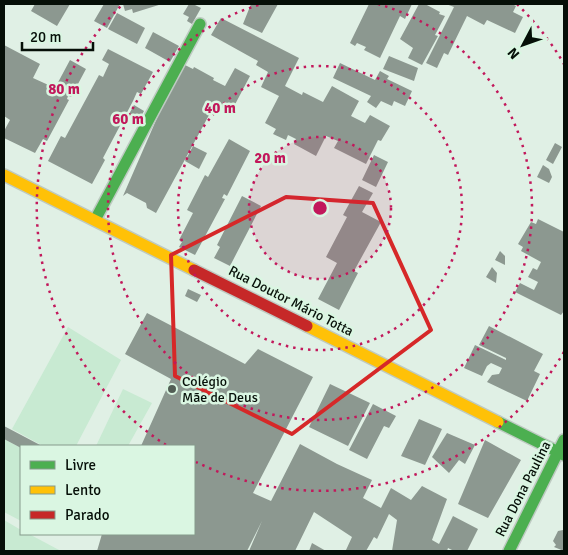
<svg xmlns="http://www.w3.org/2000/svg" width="568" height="555" font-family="Signika,sans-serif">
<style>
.green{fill:#c8ead2}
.building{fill:#8c9890}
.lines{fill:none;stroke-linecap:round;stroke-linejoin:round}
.fast-casing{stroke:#becac2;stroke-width:14}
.slow-casing{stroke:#becac2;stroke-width:14}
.jam-casing{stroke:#becac2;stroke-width:14}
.fast{stroke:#4caf50;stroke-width:11}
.slow{stroke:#ffc107;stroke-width:11}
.jam{stroke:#c62828;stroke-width:11}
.marked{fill:none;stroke:#d62828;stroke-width:4;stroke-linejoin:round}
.ring{fill:none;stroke:#c2185b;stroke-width:2.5;stroke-dasharray:2.5 5}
.poi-dot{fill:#525e55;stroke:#daf6e2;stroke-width:2}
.labels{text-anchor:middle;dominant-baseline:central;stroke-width:5;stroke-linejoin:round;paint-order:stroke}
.street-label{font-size:14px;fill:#060f08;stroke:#daf6e2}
.poi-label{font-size:14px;fill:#060f08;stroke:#daf6e2;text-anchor:start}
.centre{fill:#c2185b;stroke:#daf6e2;stroke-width:2.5}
.ring-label{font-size:15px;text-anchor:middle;font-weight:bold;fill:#c2185b;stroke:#daf6e2;stroke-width:5;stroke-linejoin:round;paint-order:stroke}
</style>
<rect width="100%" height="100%" fill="#e0f0e5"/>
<path class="green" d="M68,327L121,360L76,446H43L12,429Z
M123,389L152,403L128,446H96Z
M4,439L21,448V521L4,512Z
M4,520L21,530V534H29L61,551H4Z"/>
<path class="building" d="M35,4H70L57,26L31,11Z
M104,4H120L107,28L94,21Z
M123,4H162L133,13L132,9L125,11Z
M189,4H193L201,8L192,24L187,21L189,17L183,14Z
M251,4H278L262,33L243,24Z
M369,4H412L405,19L400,16L380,58L364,50L366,47L357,43L355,46L350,43Z
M419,4H425L440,12L439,14L445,16L435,35L438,36L422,65L408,58L413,48L400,39Z
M446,4H512L516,6L513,12L523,17L515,33L487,20L484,25L467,16L448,55L444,53L437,68L426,63L454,7Z
M117,13L145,28L137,44L108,29Z
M221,18L299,58L285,86L302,95L303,92L323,102L332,86L359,101L351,116L365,123L370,115L390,126L381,141L378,140L366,164L334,148L338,141L326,136L316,156L294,144L296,139L288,135L286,140L273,134L276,129L265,123L279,96L261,87L268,72L256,65L258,61L211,35Z
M153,32L179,46L170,62L145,48Z
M4,45L40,64L33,78L55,88L70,60L86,69L71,97L68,96L67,99L69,100L47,141L43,139L35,153L4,138V131L10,120L4,116Z
M108,49L153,72L141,94L137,92L133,101L103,158L105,160L92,184L48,161L61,136L65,138L99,75L103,77L109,64L102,60Z
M389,56L418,68L414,81L383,69Z
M181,63L193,69L194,67L214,78L213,80L225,86L235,68L250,76L231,112L215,104L156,213L147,208L146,203L127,193L123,196Z
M340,63L375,80L380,71L389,76L387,79L412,91L405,106L394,101L392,106L381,101L376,108L367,102L371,96L333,78Z
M134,105L144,111L139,120L129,114Z
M229,139L250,151L227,196L224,194L222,198L225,199L195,255L179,247L182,242L179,240L193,213L187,210L205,175L208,177Z
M555,143L562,147L553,164L546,160Z
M193,146L207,153L199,169L185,161Z
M374,155L388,162L376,187L362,180Z
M543,165L549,169L552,177L549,183L537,177Z
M359,186L373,193L362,212L381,222L354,271L358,273L339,310L318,299L337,263L326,257L347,217L343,215Z
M242,196L261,206L230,266L214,258L220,247L217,245Z
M538,219L564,232V311L561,315L515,292L520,283L534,290L538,282L528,277L533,268L537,270L541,262L521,251L523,247L518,244L531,222L536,224Z
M500,251L505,256V265L495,260Z
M492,267L497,273L496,283L486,277Z
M188,289L201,295L197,302L185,296Z
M147,313L245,364L258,349L313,377L253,493L271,501L300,444L337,464L372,480L363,498L381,508L391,488L411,500L422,486L447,499L432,540L439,544L453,516L478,529L467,551H454L448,548L447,551H392L397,520L389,514L377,539L374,537L366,551H348L346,550L352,537L314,512L295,551H249L262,521L247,551H97L102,534H194V446H141L171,379L125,354Z
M489,326L543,354L534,371L540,374L527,401L487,382L492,375L499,374L502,368L491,363L487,366L482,376L464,368L475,345L506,360V358L479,345Z
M330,384L370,403L348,446L309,427Z
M373,404L396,416L389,428L384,426L367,459L349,450Z
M419,419L442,429L425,465L401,456Z
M4,426L42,446H21V448L4,439Z
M447,433L475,445L465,464L459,460L449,473L432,457Z
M485,440L521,460L488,518L458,504Z
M563,530L564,531V551L554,547L556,545L553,541L558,531Z
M312,543L326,551H309Z"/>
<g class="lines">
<defs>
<path id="fast" d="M95,220L200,24
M498,422L564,455
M509,551L564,440"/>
<path id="slow" d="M4,175L194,270
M307,326L498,422"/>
<path id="jam" d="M194,270L307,326"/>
</defs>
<use href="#fast" class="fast-casing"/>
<use href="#slow" class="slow-casing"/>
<use href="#jam" class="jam-casing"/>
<use href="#fast" class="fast"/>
<use href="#slow" class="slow"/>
<use href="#jam" class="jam"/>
</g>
<path class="marked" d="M286,197L373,203L431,330L292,434L175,376L171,255Z"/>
<circle cx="320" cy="208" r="71" fill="#c2185b" fill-opacity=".12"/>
<g class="ring">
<circle cx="320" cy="208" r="71"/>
<circle cx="320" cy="208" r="142"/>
<path d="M378 4A212 212 0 1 1 262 4"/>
<path d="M564 352A283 283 0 0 1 196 462M166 445A283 283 0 0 1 123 4M517 4A283 283 0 0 1 564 64"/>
</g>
<circle class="poi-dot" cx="172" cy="389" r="5"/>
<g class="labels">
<g class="street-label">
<text transform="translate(291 301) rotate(27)">Rua Doutor Mário Totta</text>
<text transform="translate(523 489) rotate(-63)">Rua Dona Paulina</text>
</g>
<g class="poi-label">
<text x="182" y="381">Colégio<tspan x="182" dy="16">Mãe de Deus</tspan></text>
</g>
</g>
<circle cx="320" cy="208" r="8" class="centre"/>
<g class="ring-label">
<text x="64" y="94">80 m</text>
<text x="220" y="113">40 m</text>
<text x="128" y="124">60 m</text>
<text x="270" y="163">20 m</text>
</g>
<rect width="568" height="555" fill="none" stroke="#060f08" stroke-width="10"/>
<rect x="20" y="445" width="175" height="90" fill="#daf6e2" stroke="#859a8b"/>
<rect x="30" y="461" width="25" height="8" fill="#4caf50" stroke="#859a8b"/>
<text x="65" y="470" font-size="15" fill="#060f08">Livre</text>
<rect x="30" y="486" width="25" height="8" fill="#ffc107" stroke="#859a8b"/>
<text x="65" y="495" font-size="15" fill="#060f08">Lento</text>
<rect x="30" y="511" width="25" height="8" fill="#c62828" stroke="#859a8b"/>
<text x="65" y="520" font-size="15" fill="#060f08">Parado</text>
<g transform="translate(523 45) rotate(229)" stroke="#daf6e2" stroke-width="4" paint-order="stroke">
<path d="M0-4L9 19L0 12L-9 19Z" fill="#060f08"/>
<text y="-8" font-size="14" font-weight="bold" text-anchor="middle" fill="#060f08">N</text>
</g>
<path d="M22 42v8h71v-8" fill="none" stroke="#060f08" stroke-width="2.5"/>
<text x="30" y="42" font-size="15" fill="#060f08" stroke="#daf6e2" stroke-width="4" paint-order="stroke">20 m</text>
</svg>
